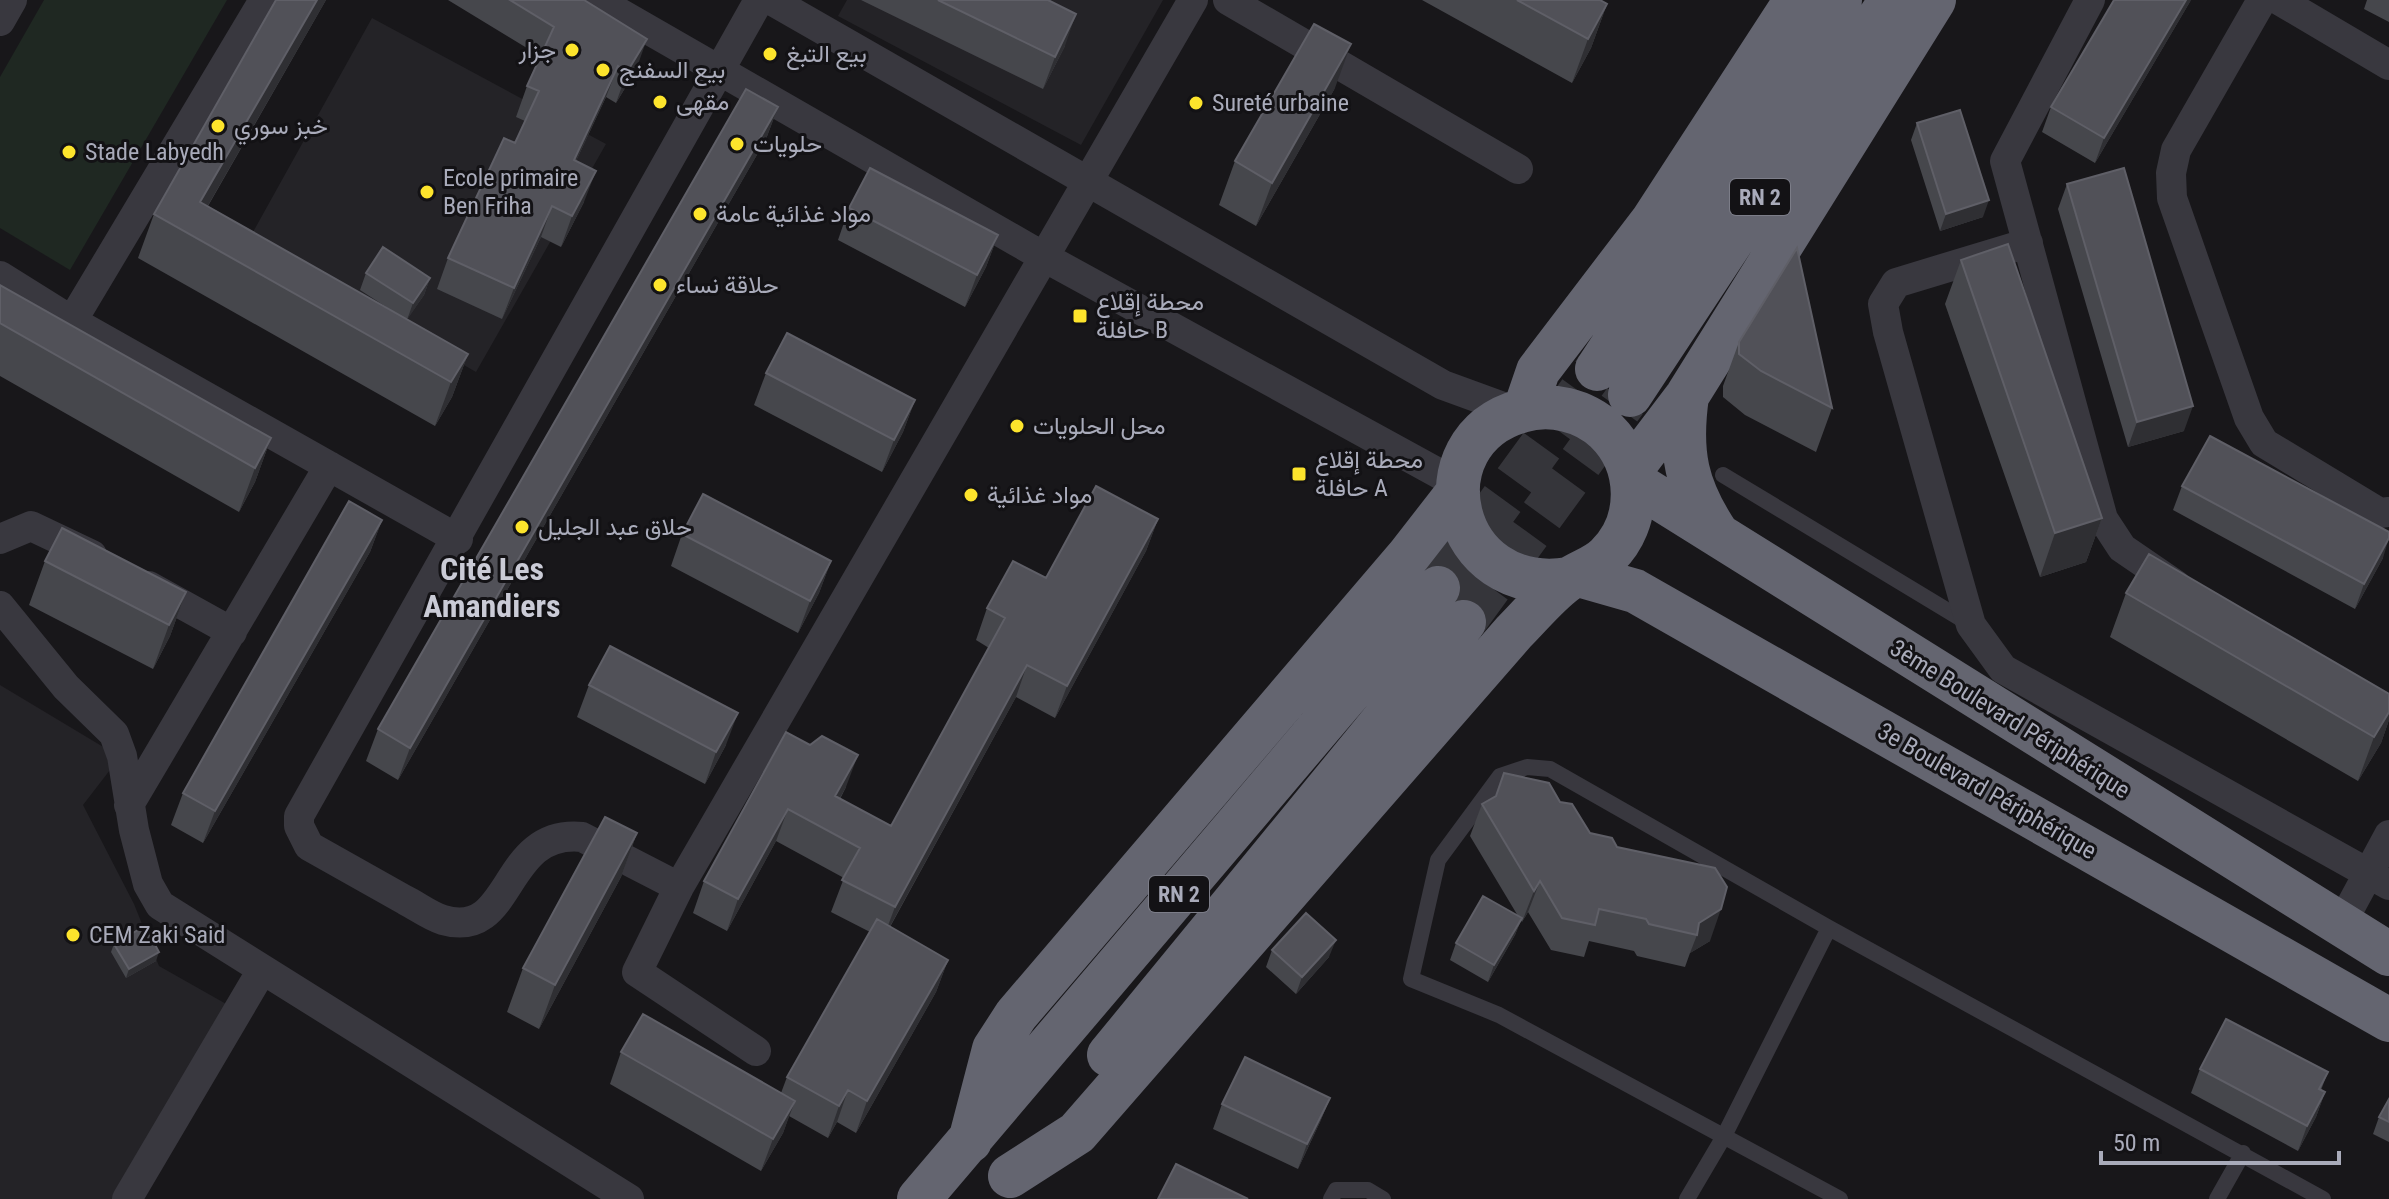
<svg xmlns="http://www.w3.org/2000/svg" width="2389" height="1199" font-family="'Roboto Condensed',Vazirmatn,sans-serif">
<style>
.built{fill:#242327}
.pitch{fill:#1f2822}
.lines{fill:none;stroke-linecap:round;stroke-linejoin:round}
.highway-tunnel{stroke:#35353a;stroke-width:44;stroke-dasharray:44 22;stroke-linecap:butt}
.lane{stroke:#39383f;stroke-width:16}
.street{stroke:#39383f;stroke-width:30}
.highway{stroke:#646570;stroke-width:44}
.wall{fill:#46474c}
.shaded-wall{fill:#2f2f33}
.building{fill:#515158;stroke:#5f5f67;stroke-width:2}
.poi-dot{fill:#fde42c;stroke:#131215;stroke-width:3}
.labels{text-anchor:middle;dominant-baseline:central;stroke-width:6;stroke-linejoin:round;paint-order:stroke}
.shield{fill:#131215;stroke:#7c7d88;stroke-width:2}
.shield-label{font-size:22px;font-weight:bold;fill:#a9abba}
.poi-label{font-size:24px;fill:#a9abba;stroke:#131215;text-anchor:start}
.street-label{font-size:24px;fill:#a9abba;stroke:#131215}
.district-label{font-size:32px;font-weight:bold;fill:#cacbd6;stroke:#131215}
</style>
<rect width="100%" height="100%" fill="#18171a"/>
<path class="built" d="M847,0H1163L1081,145L838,16Z
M372,18L606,144L476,372L248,241Z
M0,685L120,757L83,805L134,904L159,966L228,1005L117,1199H0Z"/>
<path class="pitch" d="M44,0H227L70,270L0,228V77Z"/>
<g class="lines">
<path class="highway-tunnel" d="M1438,588L1597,369
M1464,622L1625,401"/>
<path class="lane" d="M1723,475L1968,623
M1331,1199L1336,1190H1368L1383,1199
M1687,1199L1723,1138L1829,928
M1840,1199L1499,1015L1411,979L1438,860L1500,776L1527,767L1550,769L1829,928L2323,1199
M2217,1199L2243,1153"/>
<path class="street" d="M597,0L1044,257L1458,484
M771,0L1443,385L1517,412
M1228,0L1518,169
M2090,0L2005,161L2103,519L2122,548L2176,585
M2262,0L2176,150L2171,173L2172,198L2249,418L2264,443L2380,513L2389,512
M2279,0L2389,65
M0,21L12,0
M2028,243L1896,283L1883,304L1888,332L1971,625L2003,669L2389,885
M0,276L72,321L458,539
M72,321L264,0
M0,539L31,526L92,555
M149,586L232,632
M0,606L66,687L114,734L122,756L134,830L148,884L160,905L629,1199
M129,805L329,466
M679,887L582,837C500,829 515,941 443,920C430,916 417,906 405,900C373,882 341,864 309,846L299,826V816L759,0
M2340,926L2389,835
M756,1051L637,972L679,887L1193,0
M127,1199L262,970"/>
<path class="highway" d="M1597,369L1840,0
M1630,395L1891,0
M1687,396C1679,453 1686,487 1718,535
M1525,409L1538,371L1653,220L1796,0
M1630,471L1687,396L1934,0
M1633,482L2389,954
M1579,575L1635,591L2389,1020
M1109,1055L1464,622
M970,1141L994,1049L1016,1015L1409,555L1458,492
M1010,1176L1077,1133L1514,632C1531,615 1547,595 1566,581C1580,571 1595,568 1607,556C1642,522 1641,465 1606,431C1584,410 1550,402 1521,411C1416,441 1449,598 1569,579
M919,1199L1438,588"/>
</g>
<path class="wall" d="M276,0H326L208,206L391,310L360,290L366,273L430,278L424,295L407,319L468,354L452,397L435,426L138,258L154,214Z
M448,0H584L636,70L616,103L606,97L576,161L584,202L561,247L541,237L502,319L437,289L448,258L515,143L525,121L516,117L527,86L540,56Z
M861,0H1048L1065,46L1043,89Z
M1422,0H1600L1607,4L1591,48L1572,83Z
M2191,0L2095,163L2042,132L2051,107Z
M2367,0H2389V22L2364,9Z
M1335,88L1256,226L1219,205L1235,161Z
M778,107L766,139L398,780L366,761L378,729Z
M1917,123L1983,217L1940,231L1911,140Z
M2067,184L2184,431L2128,447L2058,209Z
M849,208L998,235L986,267L965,307L838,240Z
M1961,260L2102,518L2086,562L2040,577L1945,304Z
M0,285L271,438L255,482L239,512L0,376Z
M1739,342L1832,408L1816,452L1745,415L1723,397V386Z
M766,373L915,400L903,432L882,472L754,405Z
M2182,486L2383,558L2355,609L2173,510Z
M1158,519L1146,551L1055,718L1016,697L890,927L948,960L936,992L856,1133L837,1122L828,1138L789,1116L783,1133L761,1171L610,1084L621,1052L781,1093L787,1077L870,932L831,912L844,878L776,841L727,931L693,913L704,881L786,732L846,787L840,799L891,826L989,648L976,640L987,608Z
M382,520L370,552L203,843L171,825L183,793Z
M682,534L831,561L819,593L798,633L671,566Z
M45,561L186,592L170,636L153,669L29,605Z
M2126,593L2389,694V720L2381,743L2358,781L2110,637Z
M589,685L726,745L705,784L577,717Z
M1560,802L1590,833L1617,847L1710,941L1690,953L1685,967L1637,956L1634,951L1589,941L1584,957L1551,950L1528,912L1522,922L1521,920L1515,935L1488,982L1450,960L1456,943L1518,916L1470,836L1482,804Z
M637,833L621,877L539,1029L507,1012L523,968Z
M114,944L156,961L126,978L111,952Z
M1272,950L1329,957L1296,994L1266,967Z
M2200,1069L2328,1072L2321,1090L2325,1092L2316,1117L2298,1151L2191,1093Z
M1330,1098L1320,1122L1298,1169L1213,1129L1222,1104Z
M2389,1099V1142L2373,1134L2379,1117Z"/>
<path class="shaded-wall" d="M317,0H326L191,235L200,202Z
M2186,0H2191L2095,163L2104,138Z
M1607,4L1591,48L1572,83L1588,39Z
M1076,14L1065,46L1043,89L1055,57Z
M647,39L636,70L616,103L627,72Z
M1351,44L1335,88L1256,226L1272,183Z
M618,66L606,97L562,191L574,160Z
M778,107L766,139L398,780L410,748Z
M596,171L584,202L561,247L572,216Z
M1989,200L1983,217L1940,231L1946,214Z
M552,206L541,237L502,319L514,288Z
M998,235L986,267L965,307L977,275Z
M430,278L424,295L407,320L413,303Z
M468,354L452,397L435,426L451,382Z
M915,400L903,432L882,472L894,440Z
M2193,406L2184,431L2128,447L2137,422Z
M271,438L255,482L239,512L255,468Z
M2102,518L2086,562L2040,577L2055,533Z
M1158,519L1146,551L1055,718L1067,686Z
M382,520L370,552L203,843L215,811Z
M2389,538L2383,558L2355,609L2364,584Z
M831,561L819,593L798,633L810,601Z
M186,592L170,636L153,669L169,625Z
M1027,665L1016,697L883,939L895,907Z
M2389,712V720L2381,743L2358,781L2374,737Z
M738,713L726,745L705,784L716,752Z
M858,755L846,787L823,828L835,796Z
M788,809L776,841L727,931L738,899Z
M637,833L621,877L539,1029L555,985Z
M1540,881L1528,912L1522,922L1534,891Z
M1721,909L1710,941L1690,953L1697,935L1699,923Z
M1522,918L1515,935L1488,982L1494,965Z
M1336,940L1329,957L1296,994L1302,977Z
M159,952L156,961L126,978L129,969Z
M948,960L936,992L856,1133L867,1101Z
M848,1090L837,1122L828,1138L839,1106Z
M2325,1092L2316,1117L2298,1151L2307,1126Z
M1330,1098L1320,1122L1298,1169L1307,1144Z
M795,1101L783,1133L761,1171L773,1139Z"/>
<path class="building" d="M276,0H317L200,202L468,354L451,382L154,214Z
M510,0H584L647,39L627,72L618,66L574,160L596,171L572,216L552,206L514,288L448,258L504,138L515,143L539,91L527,86L554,27Z
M938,0H1048L1076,14L1055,57Z
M1517,0H1600L1607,4L1588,39Z
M2114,0H2186L2104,138L2051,107Z
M1314,24L1351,44L1272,183L1235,161Z
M746,89L778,107L410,748L378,729Z
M1960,110L1989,200L1946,214L1917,123Z
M870,168L998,235L977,275L849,208Z
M2124,168L2193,406L2137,422L2067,184Z
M2008,244L2102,518L2055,533L1961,260Z
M383,247L430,278L413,303L366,273Z
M1797,248L1832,408L1761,371L1739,354V342Z
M0,285L271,438L255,468L0,323Z
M787,333L915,400L894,440L766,373Z
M2210,436L2389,532V538L2364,584L2182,486Z
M1096,486L1158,519L1067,686L1027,665L895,907L842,880L860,848L788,809L738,899L704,881L786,732L810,745L822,736L858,755L835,796L891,826L1005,618L987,608L1013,561L1046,578Z
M703,494L831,561L810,601L682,534Z
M349,501L382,520L215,811L183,793Z
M62,528L186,592L169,625L45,561Z
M2149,554L2389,694V712L2374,737L2126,593Z
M610,646L738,713L716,752L589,685Z
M1504,773L1549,783L1560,802L1572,804L1590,833L1612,838L1617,847L1715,868L1727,887L1721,909L1699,923L1697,935L1649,924L1646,919L1599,909L1595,925L1562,918L1540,881L1534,891L1482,804L1496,796Z
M605,817L637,833L555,985L523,968Z
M1483,896L1522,918L1494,965L1456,943Z
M1306,913L1336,940L1302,977L1272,950Z
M877,919L948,960L867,1101L848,1090L839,1106L787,1077Z
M145,926L159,952L129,969L114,944Z
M643,1014L795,1101L773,1139L621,1052Z
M2226,1019L2328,1072L2319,1089L2325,1092L2307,1126L2200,1069Z
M1245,1057L1330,1098L1307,1144L1222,1104Z
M2389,1099V1122L2379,1117Z
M1176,1164L1248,1199H1158Z"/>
<g class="poi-dot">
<circle cx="572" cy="50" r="8"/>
<circle cx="770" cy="54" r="8"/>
<circle cx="603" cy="70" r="8"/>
<circle cx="660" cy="102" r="8"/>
<circle cx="1196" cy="103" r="8"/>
<circle cx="218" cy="126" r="8"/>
<circle cx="737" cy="144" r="8"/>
<circle cx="69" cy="152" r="8"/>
<circle cx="427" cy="192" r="8"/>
<circle cx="700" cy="214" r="8"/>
<circle cx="660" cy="285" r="8"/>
<rect x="1072" y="308" width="16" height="16" rx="4"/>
<circle cx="1017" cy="426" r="8"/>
<rect x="1291" y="466" width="16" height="16" rx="4"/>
<circle cx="971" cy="495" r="8"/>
<circle cx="522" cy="527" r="8"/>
<circle cx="73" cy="935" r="8"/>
</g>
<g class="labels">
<g class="shield">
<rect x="1730" y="179" width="60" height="36" rx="6"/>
<rect x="1149" y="876" width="60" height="36" rx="6"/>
</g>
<g class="shield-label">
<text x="1760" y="197">RN 2</text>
<text x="1179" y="894">RN 2</text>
</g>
<g class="poi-label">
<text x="556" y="50" text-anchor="end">جزار</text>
<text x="786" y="54">بيع التبغ</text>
<text x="619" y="70">بيع السفنج</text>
<text x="676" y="102">مقهى</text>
<text x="1212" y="103">Sureté urbaine</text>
<text x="234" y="126">خبز سوري</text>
<text x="753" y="144">حلويات</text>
<text x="85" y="152">Stade Labyedh</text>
<text x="443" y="178">Ecole primaire<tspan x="443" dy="28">Ben Friha</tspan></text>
<text x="716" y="214">مواد غذائية عامة</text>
<text x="676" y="285">حلاقة نساء</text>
<text x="1096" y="302">محطة إقلاع<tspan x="1096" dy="28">حافلة B</tspan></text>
<text x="1033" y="426">محل الحلويات</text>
<text x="1315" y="460">محطة إقلاع<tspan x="1315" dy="28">حافلة A</tspan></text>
<text x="987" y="495">مواد غذائية</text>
<text x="538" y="527">حلاق عبد الجليل</text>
<text x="89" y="935">CEM Zaki Said</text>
</g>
<g class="street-label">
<text transform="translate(2010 719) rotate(32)">3ème Boulevard Périphérique</text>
<text transform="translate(1987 791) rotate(30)">3e Boulevard Périphérique</text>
</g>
<g class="district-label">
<text x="492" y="569">Cité Les<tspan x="492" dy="37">Amandiers</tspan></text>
</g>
</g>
<path d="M2101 1151v12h238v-12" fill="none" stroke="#a9abba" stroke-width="4"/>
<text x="2113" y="1151" font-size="24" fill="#a9abba" stroke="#131215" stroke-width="6" paint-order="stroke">50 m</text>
</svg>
